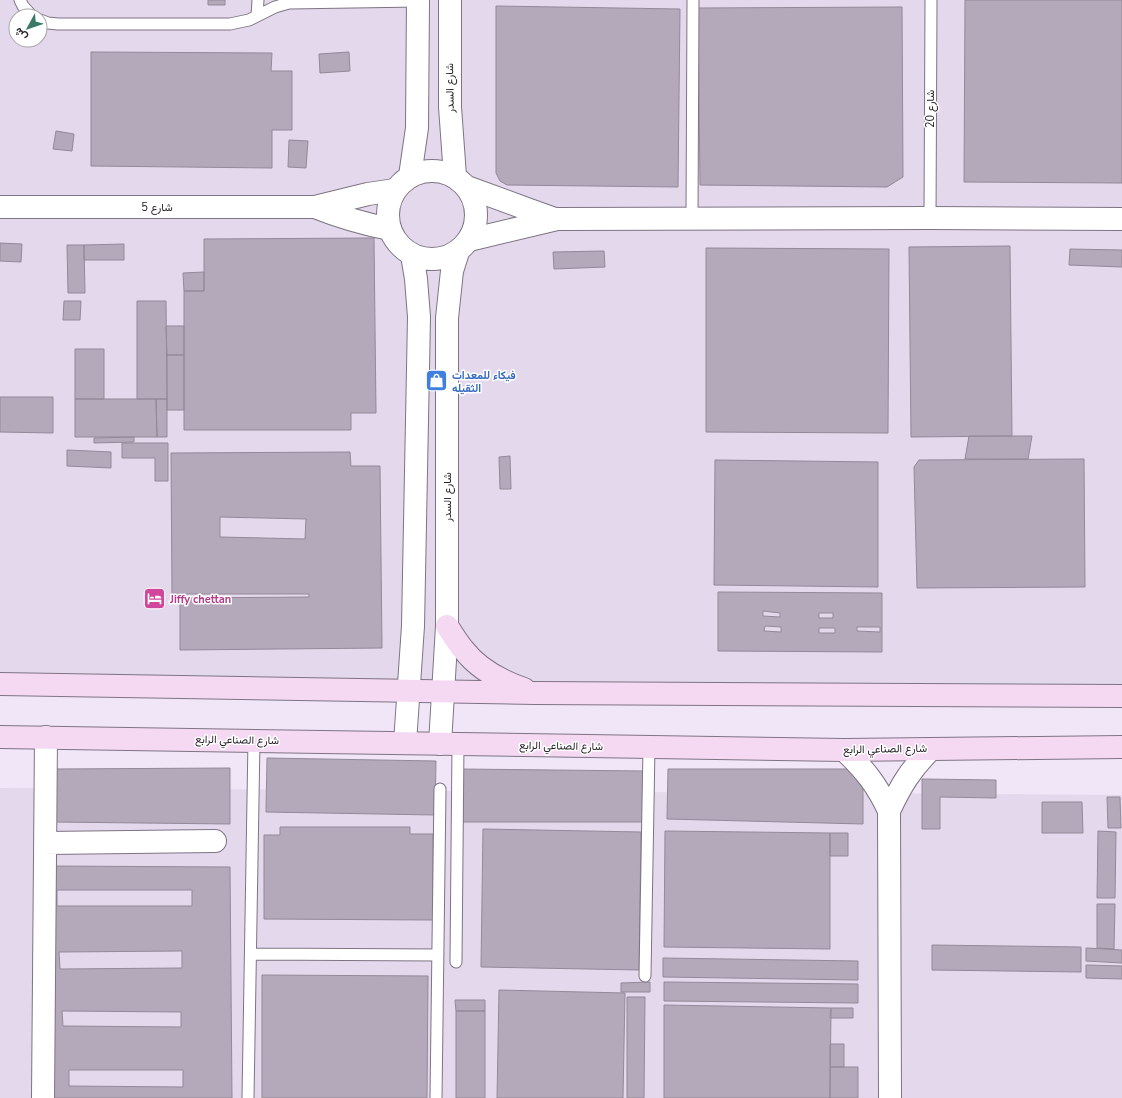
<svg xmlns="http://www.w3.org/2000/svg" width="1122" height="1098" font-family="'Nunito Sans',Vazirmatn,sans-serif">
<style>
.industrial{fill:#e3d8ec;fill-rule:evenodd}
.building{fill:#b3a9ba;stroke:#938999;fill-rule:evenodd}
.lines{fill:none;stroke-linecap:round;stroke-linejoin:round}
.service-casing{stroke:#7e7483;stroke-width:13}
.minor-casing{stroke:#7e7483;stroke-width:24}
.tertiary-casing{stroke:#7e7483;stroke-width:24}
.secondary-casing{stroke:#7e7483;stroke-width:24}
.service{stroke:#fff;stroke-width:11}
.minor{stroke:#fff;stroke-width:22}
.tertiary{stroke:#fff;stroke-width:22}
.secondary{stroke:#f5d9f2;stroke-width:22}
.labels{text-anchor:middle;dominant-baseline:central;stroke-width:3;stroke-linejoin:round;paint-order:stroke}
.street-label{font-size:11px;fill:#262228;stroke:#fff}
.shop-label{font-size:11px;font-weight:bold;fill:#366cbe;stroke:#fff;text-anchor:start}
.hotel-label{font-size:11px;font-weight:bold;fill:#b23c85;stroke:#fff;text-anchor:start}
</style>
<rect width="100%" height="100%" fill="#f1e6f8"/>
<path class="industrial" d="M0,0H1122V691L0,688ZM16,16H40V40H16Z
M0,788L1122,795V1098H0Z"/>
<path class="building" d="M208,0H225V5H208Z
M965,0H1122V183L964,182Z
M496,6L680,9L678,187L507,185L500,181L496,173Z
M902,7L903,177L887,187L700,185L698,8Z
M91,52L272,53L271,71H292V130H272V168L91,166Z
M349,52L350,71L320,73L319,54Z
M56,131L74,134L72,151L53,149Z
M289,140L308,141L306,168L288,167Z
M374,238L376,413H351V430H184V291H204V239Z
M0,243L22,244L21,262L0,261Z
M124,244V260H84V245Z
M67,245H84L85,293H68Z
M1010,246L1012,436L911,437L909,247Z
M706,248L889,249L888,433L706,432Z
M1070,249L1122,250V267L1069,265Z
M604,251L605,267L554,269L553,252Z
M204,272V291H184L183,273Z
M64,301H81L80,320H63Z
M137,301H166L167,399H137Z
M166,326H184V355H167Z
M75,349H104V399H75Z
M167,355H184V410H167Z
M0,397H53V433L0,432Z
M75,399H156L157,437H75Z
M156,399H167V437H157Z
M969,436H1032L1028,459H965Z
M134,437V442L94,443V438Z
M122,443H168V481H155V458H122Z
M67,450L111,452V468L67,466Z
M350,452L351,466H380L382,648L180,650V598L309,597V594H172L171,453ZM220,517L306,519L305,539L220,537Z
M510,456L511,489H500L499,457Z
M1084,459L1085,587L917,588L914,467L919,460Z
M715,460L878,462V587L714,585Z
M718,592L882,593V652L718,651ZM763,611L780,613V617L763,616ZM819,613H833V618H819ZM765,626L781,627V632L764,631ZM857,627H880V632L857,631ZM819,628H835V633H819Z
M267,758L436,761L435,815L266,812Z
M230,768V824L53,822V769Z
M461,769L645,771V822H461Z
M668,769H856L863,776V824L667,819Z
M922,779L996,780V798L940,797V829H922Z
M1107,797H1120L1121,828H1108Z
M1042,802H1082L1083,833H1042Z
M280,827H410V834H433V920L264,919V835H280Z
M483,829L641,832L639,970L481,967Z
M665,831L830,833V949L664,947Z
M1098,831L1116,832L1115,898H1097Z
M830,833H848V856H830Z
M49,866L230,867L232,1098H52ZM57,890H192V906H57ZM182,951V968L60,969L59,952ZM62,1011L181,1012V1027L63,1026ZM69,1070H183V1087L69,1086Z
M1097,904H1115L1114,949L1097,948Z
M932,945L1081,947V972L932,970Z
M1086,948L1122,950V963L1086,961Z
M663,958L858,961V980L663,977Z
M1086,965L1122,966V979L1086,978Z
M262,975L428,976L427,1098H262Z
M650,982V992H621V983Z
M664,982L858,984V1003L664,1001Z
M499,990L625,993L623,1098H497Z
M627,997H645L644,1098H627Z
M455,1000H485V1011H456Z
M664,1005L831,1008L830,1098H664Z
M831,1008H853V1018H830Z
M456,1011H485V1098H456Z
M830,1044H844V1067H830Z
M830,1067H858V1098H830Z"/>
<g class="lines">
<defs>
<path id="service" d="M20,0L23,6L32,16
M257,16L258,0
M40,20L48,23L58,24H230L249,20L275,7L289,3L418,1
M930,218L931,0
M692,219L693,0
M251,954L438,955
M456,962L458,744
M645,976L649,747
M248,1098L254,740
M436,1098L440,789"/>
<path id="minor" d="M467,187L527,209L555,219
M0,207H315L368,194L395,190
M315,207C340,217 364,224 390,229
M469,240L557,219L930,218L1122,219
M844,750C865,770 877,785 889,811
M46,843L215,841
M43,1098L46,737
M890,1098L889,811C901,785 911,769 931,749"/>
<path id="tertiary" d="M450,0V107L455,176
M388 215a44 44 0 1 1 88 0a44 44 0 1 1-88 0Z
M410,176L417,128L418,0
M405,743L413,626L419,317L416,279L412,255
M440,744L447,626V318L452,271L458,252"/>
<path id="secondary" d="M447,626C452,633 457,642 463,649C478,669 501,681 524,689
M0,684L535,693L1122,696
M0,737L844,750L1122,747"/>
</defs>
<use href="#service" class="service-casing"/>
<use href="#minor" class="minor-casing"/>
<use href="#tertiary" class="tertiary-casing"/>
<use href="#secondary" class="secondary-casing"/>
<use href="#service" class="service"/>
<use href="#minor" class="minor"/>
<use href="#tertiary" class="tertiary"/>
<use href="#secondary" class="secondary"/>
</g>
<defs>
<symbol id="shop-square" viewBox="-11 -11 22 22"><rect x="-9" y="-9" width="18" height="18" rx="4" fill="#3f7fe0" stroke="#fff"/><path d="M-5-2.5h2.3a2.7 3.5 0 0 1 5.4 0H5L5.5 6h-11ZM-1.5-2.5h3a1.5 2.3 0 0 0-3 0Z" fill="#fff"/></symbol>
<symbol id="hotel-square" viewBox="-11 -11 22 22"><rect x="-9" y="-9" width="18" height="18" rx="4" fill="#d1479c" stroke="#fff"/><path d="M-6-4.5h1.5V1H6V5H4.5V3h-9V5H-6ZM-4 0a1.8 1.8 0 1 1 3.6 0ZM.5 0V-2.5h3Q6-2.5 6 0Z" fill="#fff"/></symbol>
</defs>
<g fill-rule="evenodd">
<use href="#shop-square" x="424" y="368" width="25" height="25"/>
<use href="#hotel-square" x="142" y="586" width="25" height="25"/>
</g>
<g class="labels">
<g class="street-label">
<text transform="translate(450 88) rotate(-91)">شارع السدر</text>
<text transform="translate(930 109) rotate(-90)">شارع 20</text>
<text x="157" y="207">شارع 5</text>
<text transform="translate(447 497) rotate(-90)">شارع السدر</text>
<text transform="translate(237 740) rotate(1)">شارع الصناعي الرابع</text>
<text transform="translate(561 746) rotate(1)">شارع الصناعي الرابع</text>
<text transform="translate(885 749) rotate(-1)">شارع الصناعي الرابع</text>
</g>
<g class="shop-label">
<text x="452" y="375">فيكاء للمعدات<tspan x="452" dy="13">الثقيله</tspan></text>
</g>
<g class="hotel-label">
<text x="170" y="599">Jiffy chettan</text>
</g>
</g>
<g transform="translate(28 28) rotate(230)"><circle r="19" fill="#ffffff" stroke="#a8a7a9"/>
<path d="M0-3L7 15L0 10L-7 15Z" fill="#397968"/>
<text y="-6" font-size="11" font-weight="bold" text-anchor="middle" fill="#262228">ش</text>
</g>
</svg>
